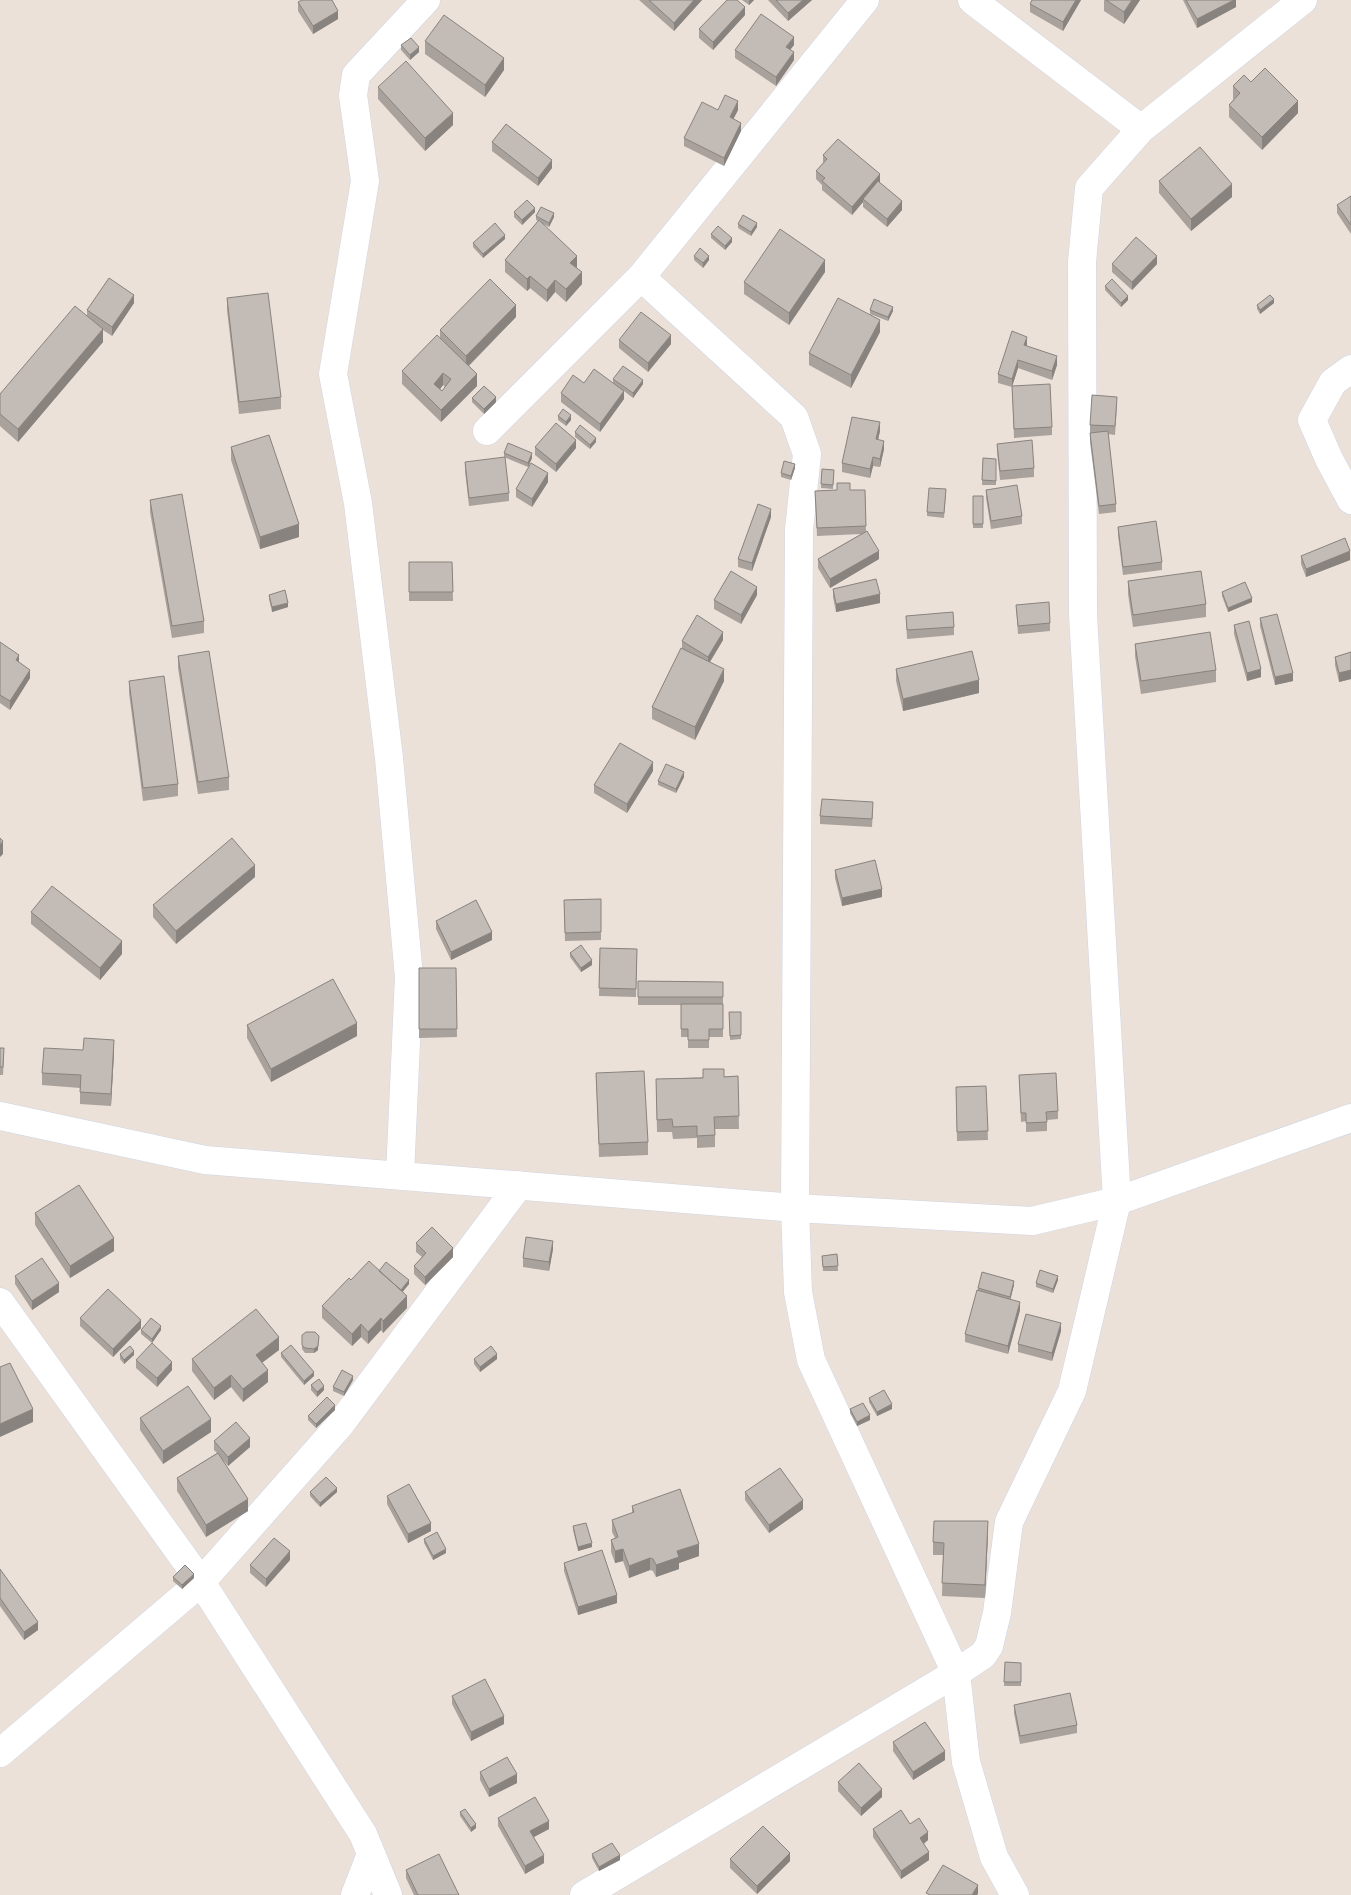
<svg xmlns="http://www.w3.org/2000/svg" width="1351" height="1895" font-family="'PT Sans Narrow',sans-serif">
<style>
.lines{fill:none;stroke-linecap:round;stroke-linejoin:round}
.minor-casing{stroke:#ced5e3;stroke-width:29}
.minor{stroke:#fff;stroke-width:28}
.wall{fill:#a8a19c;fill-rule:evenodd}
.shaded-wall{fill:#88837f}
.building{fill:#c3bbb5;stroke:#88837f;fill-rule:evenodd}
</style>
<rect width="100%" height="100%" fill="#ece1d8"/>
<g class="lines">
<defs>
<path id="minor" d="M972,0L1141,129
M641,277L794,417L807,454L799,530L795,1208L798,1292L811,1360L956,1673L966,1762L994,1857L1015,1895
M1351,369L1333,382L1312,420L1329,459L1351,500
M487,431L641,277L865,0
M0,1116L205,1160L795,1208L1032,1221L1117,1201L1351,1118
M400,1175L409,977L389,758L358,503L333,374L365,181L353,95L356,75L426,0
M0,1302L201,1582L363,1834L388,1895
M0,1753L201,1582L339,1426L519,1185
M355,1895L371,1854
M584,1895L956,1673L983,1655L989,1646L997,1613L1009,1522L1072,1391L1117,1201L1083,615L1082,262L1089,188L1141,129L1303,0"/>
</defs>
<use href="#minor" class="minor-casing"/>
<use href="#minor" class="minor"/>
</g>
<path class="wall" d="M639,0H702L674,31Z
M742,0H754L749,5Z
M768,0H812L788,21Z
M1081,0L1063,31L1030,12V4Z
M1104,0H1140L1124,24L1104,11Z
M1183,0H1236V7L1197,28Z
M298,2L338,19L313,34L298,11Z
M745,15L713,50L699,38V29Z
M425,41L504,70L485,97L425,54Z
M401,45L419,52L410,60L401,50Z
M794,45L790,50L794,60L776,86L735,58V50Z
M1251,82L1298,113L1262,150L1229,117V105L1234,99H1233V86Z
M378,87L453,125L425,151L378,99Z
M718,110H738L733,119L741,131L724,166L684,146V138Z
M492,142L552,168L538,186L492,151Z
M823,155L880,183L902,210L887,227L863,207V202L852,215L822,190V185L816,179V171L823,163Z
M1159,181L1232,197L1191,231L1159,193Z
M1351,196V234L1337,213V205Z
M514,212H535L522,225L514,217Z
M536,216L554,217L549,227L543,224L577,268L582,284L566,302L555,292L547,302L530,288L527,291L505,272V260L538,221L536,220Z
M738,224L757,227L751,236L738,228Z
M711,234L732,242L725,250L711,238Z
M505,239L483,258L473,247V243Z
M694,256L709,260L703,268L694,260Z
M1112,264H1157L1132,290L1112,272Z
M825,272L789,325L744,294V282Z
M1105,286L1128,300L1121,307L1105,290Z
M227,298L281,397V409L239,414L227,310Z
M134,303L112,336L103,330V342L18,442L0,426V394L87,316V310Z
M1274,303L1260,314L1257,309V305Z
M870,310L893,311L888,321L870,314Z
M516,317L469,366L477,386L441,422L402,384V371L440,338V330ZM443,385L445,387L442,391L440,389Z
M880,332L851,388L809,365V353Z
M619,340L671,344L648,372L619,348Z
M1027,345V346L1057,365L1052,380L1018,368L1012,386L1052,427V435L1014,438L1012,387L998,383V374Z
M613,379L643,384L633,398L624,391V399L600,432L561,402V393L584,383H613Z
M472,398L496,402L484,414L472,402Z
M1117,405L1115,435L1108,434L1116,504V512L1099,514L1090,442V425Z
M558,416L571,420L566,426L558,420Z
M880,431L878,440L884,449L880,467L873,466L870,478L842,472V463Z
M575,432L596,442L590,449L575,437Z
M997,444L1034,468V477L1000,480L997,452Z
M231,447L299,537L260,549L231,460Z
M535,447L576,448L556,472L535,455Z
M504,453L532,458L528,467L504,457Z
M983,458L996,459V485H982Z
M465,462L509,493V501L469,506L465,471Z
M795,468L791,480L781,477V473Z
M822,469L834,470L833,489L821,488Z
M548,482L532,507L516,497V489Z
M865,490L866,532L879,559L830,588L818,568V559L861,534L817,536L815,491Z
M986,490L1022,516V524L991,529L986,498Z
M946,493L944,518L927,516V512Z
M973,496H983V528H973Z
M150,500L204,621V633L172,638L150,512Z
M771,517L752,571L738,567V559Z
M1118,527L1162,562V570L1123,575L1118,535Z
M1301,556L1350,560L1306,577L1301,564Z
M409,562H452L453,601H409Z
M1128,581L1206,604V617L1133,627L1128,594Z
M833,589L880,603L836,612L833,597Z
M1222,592L1252,602L1228,612L1222,596Z
M269,595L288,607L272,612L269,599Z
M757,595L741,624L714,609V600Z
M1016,605L1050,623V631L1018,634Z
M906,616L954,627V635L907,639Z
M1260,618L1293,681L1275,685L1260,626Z
M1234,625L1261,677L1247,681L1234,634Z
M723,640L710,662L724,681L695,740L652,719V707L682,648V641Z
M0,642L19,662L30,678L10,710L0,703Z
M1135,644L1216,670V682L1141,694L1135,656Z
M1351,652V679L1339,682L1335,665V657Z
M178,656L229,777V790L198,794L178,668Z
M896,669L979,693L903,711L896,681Z
M129,681L178,784V796L143,801L129,693Z
M653,771L627,813L594,793V785Z
M684,777L676,793L658,785V781Z
M873,810L872,827L820,824V816Z
M835,870L882,897L842,906L835,878Z
M255,877L176,944L153,917V905Z
M601,899V940L565,941L564,900Z
M31,912L122,954L100,980L31,924Z
M436,921L492,940L451,960L436,929Z
M600,948L637,949L636,997L599,996Z
M570,953L592,965L581,972L570,957Z
M419,968H456L457,1037L419,1038Z
M638,981L723,982V1037H709V1048H688V1037H681V1005H638Z
M729,1012H741V1039L730,1040Z
M247,1025L357,1036L271,1082L247,1038Z
M0,1048L4,1056L3,1075H0Z
M114,1052L111,1106L80,1104V1088L42,1085V1073Z
M596,1073L648,1142V1155L599,1157Z
M1019,1075L1058,1111V1119L1047,1120V1131L1026,1132V1121L1021,1122Z
M738,1076L739,1129H715V1147L697,1148V1138L673,1139L672,1132H657L656,1079Z
M986,1086L988,1140L957,1141L956,1087Z
M35,1213L114,1251L70,1278L35,1225Z
M416,1243L453,1257L425,1285L414,1274V1266L422,1257L416,1252Z
M553,1249L549,1271L523,1267V1258Z
M837,1254L838,1271H823L822,1256Z
M15,1276L59,1292L32,1310L15,1284Z
M351,1280L409,1284L402,1292L407,1308L383,1333L381,1330L368,1344L361,1337L352,1346L322,1318V1306Z
M1058,1280L1053,1293L1036,1287V1283Z
M1014,1285L1010,1299L1020,1310L1008,1354L965,1342V1334L978,1288Z
M80,1318L141,1328L113,1357L80,1326Z
M141,1330H161L152,1343L141,1334Z
M1061,1331L1052,1361L1018,1352V1344Z
M302,1335L318,1350L314,1353H305L302,1349Z
M279,1350L262,1363L268,1382L243,1402L231,1387L214,1400L192,1371V1359Z
M281,1353L314,1376L304,1385L281,1357Z
M120,1354L134,1355L124,1364L120,1359Z
M474,1359H497L480,1372L474,1364Z
M136,1360L172,1370L157,1387L136,1368Z
M353,1380L344,1396L333,1391V1387Z
M311,1385L324,1390L317,1397L311,1390Z
M869,1398L892,1409L877,1416L869,1402Z
M850,1409L870,1420L857,1426L850,1413Z
M335,1410L316,1428L308,1420V1416Z
M140,1418L211,1432L163,1464L140,1430Z
M214,1441L250,1447L228,1466L222,1459L248,1511L206,1537L177,1491V1478L217,1453L214,1450Z
M310,1492H337L320,1507L310,1496Z
M745,1492L803,1509L769,1533L745,1500Z
M387,1496L431,1531L408,1543L387,1504Z
M632,1506L699,1556L679,1563V1569L656,1577L653,1571L650,1570L629,1578L623,1561L615,1563L611,1552V1540L615,1538L612,1532V1520L632,1513Z
M573,1526L592,1547L578,1551L573,1530Z
M988,1533L985,1598L942,1596L943,1555H933V1542Z
M424,1539L446,1553L433,1560L424,1543Z
M290,1560L266,1587L250,1573V1565Z
M564,1563L617,1603L578,1615L564,1571Z
M0,1569L38,1630L24,1640L0,1606Z
M173,1577L194,1578L182,1589L173,1581Z
M1005,1662L1021,1663V1686H1004Z
M452,1696L504,1724L471,1741L452,1704Z
M1014,1705L1077,1725V1733L1020,1744L1014,1713Z
M893,1742L945,1760L913,1780L893,1751Z
M480,1772L517,1783L489,1797L480,1780Z
M838,1782L882,1797L861,1816L838,1791Z
M460,1812L476,1828L471,1832L460,1816Z
M498,1818L549,1829L534,1837L544,1863L525,1874L498,1826Z
M910,1824L928,1840L924,1844L929,1860L901,1879L873,1837V1829Z
M592,1854L620,1860L599,1871L592,1858Z
M730,1859L790,1861L757,1894L730,1868Z
M406,1870L459,1895H414L406,1878Z"/>
<path class="shaded-wall" d="M694,0H702L674,31V23Z
M750,0H754L749,5V1Z
M803,0H812L788,21V13Z
M1076,0H1081L1063,31V22Z
M1132,0H1140L1124,24V12Z
M1234,0H1236V7L1197,28V19Z
M745,7V15L713,50V42Z
M338,11V19L313,34V26Z
M794,37V45L786,55V47Z
M419,47V52L410,60V55Z
M794,52V60L776,86V77Z
M504,58V70L485,97V85Z
M738,101V110L730,126V117Z
M1298,101V113L1262,150V137Z
M453,113V125L425,151V138Z
M741,123V131L724,166V158Z
M552,160V168L538,186V178Z
M880,174V183L865,200L863,199V202L852,215V207Z
M1232,184V197L1191,231V219Z
M902,201V210L887,227V219Z
M535,208V212L522,225V220Z
M554,213V217L549,227V223Z
M757,223V227L751,236V232Z
M505,235V239L483,258V254Z
M732,238V242L725,250V246Z
M577,256V268L570,263Z
M709,256V260L703,268V263Z
M1157,256V264L1132,290V282Z
M825,260V272L789,325V313Z
M582,272V284L566,302V289Z
M530,276V288L527,291V279Z
M555,280V292L547,302V290Z
M134,295V303L112,336V327Z
M1128,296V300L1121,307V303Z
M1274,299V303L1260,314V310Z
M516,305V317L466,368V356Z
M893,307V311L888,321V317Z
M880,320V332L851,388V375Z
M103,329V342L18,442V429Z
M671,335V344L648,372V363Z
M1027,337V345L1024,354V345Z
M1057,356V365L1052,380V371Z
M1018,360V368L1012,387V379Z
M443,373V385L434,397V384Z
M477,374V386L441,422V410Z
M643,380V384L633,398V393Z
M624,391V399L600,432V424Z
M496,397V402L484,414V409Z
M571,415V420L566,426V422Z
M880,422V431L876,448V439Z
M596,438V442L590,449V445Z
M576,440V448L556,472V464Z
M884,441V449L880,467V459Z
M532,453V458L528,467V463Z
M873,457V466L870,478V469Z
M795,464V468L791,480V476Z
M548,473V482L532,507V499Z
M771,509V517L752,571V563Z
M299,524V537L260,549V537Z
M879,551V559L830,588V579Z
M1350,551V560L1306,577V569Z
M757,587V595L741,624V615Z
M880,594V603L836,612V604Z
M1252,598V602L1228,612V608Z
M288,603V607L272,612V607Z
M723,632V640L708,665V657Z
M19,655V663L16,660Z
M724,669V681L695,740V727Z
M1261,669V677L1247,681V673Z
M30,670V678L10,710V701Z
M1351,670V679L1339,682V673Z
M1293,673V681L1275,685V677Z
M979,680V693L903,711V699Z
M653,762V771L627,813V804Z
M684,772V777L676,793V789Z
M3,841V854L0,857V845Z
M255,865V877L176,944V931Z
M882,889V897L842,906V898Z
M492,932V940L451,960V952Z
M122,941V954L100,980V968Z
M592,960V965L581,972V968Z
M357,1023V1036L271,1082V1069Z
M114,1040V1052L111,1106V1094Z
M114,1238V1251L70,1278V1266Z
M553,1241V1249L549,1271V1262Z
M453,1248V1257L425,1285V1277Z
M1058,1276V1280L1053,1293V1289Z
M409,1280V1284L401,1294V1290Z
M1014,1281V1285L1010,1301V1297Z
M59,1283V1292L32,1310V1301Z
M407,1296V1308L383,1333V1321Z
M1020,1302V1310L1008,1354V1346Z
M381,1318V1330L368,1344V1332Z
M141,1320V1328L113,1357V1349Z
M1061,1323V1331L1052,1361V1353Z
M361,1324V1337L352,1346V1334Z
M161,1326V1330L152,1343V1339Z
M319,1336L318,1350L314,1353V1349Z
M279,1337V1350L256,1367V1355Z
M134,1351V1355L124,1364V1360Z
M497,1354V1359L480,1372V1367Z
M172,1362V1370L157,1387V1378Z
M268,1370V1382L243,1402V1389Z
M314,1372V1376L304,1385V1381Z
M231,1375V1387L214,1400V1388Z
M353,1376V1380L344,1396V1392Z
M324,1386V1390L317,1397V1392Z
M892,1404V1409L877,1416V1412Z
M335,1405V1410L316,1428V1424Z
M33,1409V1422L0,1437V1424Z
M870,1415V1420L857,1426V1422Z
M211,1419V1432L163,1464V1451Z
M250,1438V1447L228,1466V1457Z
M337,1488V1492L320,1507V1503Z
M248,1499V1511L206,1537V1525Z
M803,1500V1509L769,1533V1525Z
M988,1521V1533L985,1598V1585Z
M431,1523V1531L408,1543V1534Z
M592,1543V1547L578,1551V1547Z
M699,1544V1556L679,1563V1569L656,1577V1565L677,1551Z
M446,1549V1553L433,1560V1556Z
M623,1549V1561L615,1563V1551Z
M290,1551V1560L266,1587V1579Z
M650,1558V1570L629,1578V1566Z
M194,1574V1578L182,1589V1585Z
M617,1595V1603L578,1615V1607Z
M38,1622V1630L24,1640V1632Z
M504,1716V1724L471,1741V1732Z
M945,1751V1760L913,1780V1772Z
M517,1774V1783L489,1797V1789Z
M882,1789V1797L861,1816V1808Z
M549,1821V1829L530,1839V1831Z
M476,1824V1828L471,1832V1828Z
M928,1832V1840L920,1846V1838Z
M929,1852V1860L901,1879V1871Z
M790,1853V1861L757,1894V1886Z
M544,1855V1863L525,1874V1866Z
M620,1855V1860L599,1871V1867Z
M978,1885V1894L977,1895H972Z"/>
<path class="building" d="M302,0H332L338,11L313,26L298,2Z
M649,0H694L674,23Z
M727,0H737L745,7L713,42L699,29Z
M776,0H803L788,13Z
M1032,0H1076L1063,22L1030,4Z
M1106,0H1132L1124,12Z
M1186,0H1234L1197,19Z
M761,14L794,37L786,47L794,52L776,77L735,50Z
M444,15L504,58L485,85L425,41Z
M411,38L419,47L410,55L401,45Z
M406,61L453,113L425,138L378,87Z
M1265,68L1298,101L1262,137L1229,105L1240,93L1233,86L1244,75L1251,82Z
M725,95L738,101L730,117L741,123L724,158L684,138L702,102L718,110Z
M506,124L552,160L538,178L492,142Z
M838,139L880,174L852,207L822,181L825,178L816,171L827,159L823,155Z
M1200,147L1232,184L1191,219L1159,181Z
M878,181L902,201L887,219L863,199Z
M1351,196V225L1337,205Z
M527,200L535,208L522,220L514,212Z
M541,207L554,213L549,223L536,216Z
M743,215L757,223L751,232L738,224Z
M539,220L577,256L570,263L582,272L566,289L555,280L547,290L530,276L527,279L505,260Z
M495,223L505,235L483,254L473,243Z
M718,226L732,238L725,246L711,234Z
M780,229L825,260L789,313L744,282Z
M1136,237L1157,256L1132,282L1112,264Z
M700,248L709,256L703,263L694,256Z
M109,278L134,295L112,327L87,310Z
M490,279L516,305L466,356L440,330Z
M1112,279L1128,296L1121,303L1105,286Z
M268,293L281,397L239,402L227,298Z
M1270,295L1274,299L1260,310L1257,305Z
M838,298L880,320L851,375L809,353Z
M874,299L893,307L888,317L870,310Z
M75,306L103,329L18,429L0,414V394Z
M641,312L671,335L648,363L619,340Z
M1012,331L1027,337L1024,345L1057,356L1052,371L1018,360L1012,379L998,374Z
M437,335L477,374L441,410L402,371ZM443,373L451,379L442,391L434,384Z
M623,366L643,380L633,393L613,379Z
M594,369L624,391L600,424L561,393L573,375L584,383Z
M1050,384L1052,427L1014,429L1012,386Z
M484,386L496,397L484,409L472,398Z
M1092,395L1117,397L1115,426L1090,425Z
M563,409L571,415L566,422L558,416Z
M852,417L880,422L876,439L884,441L880,459L873,457L870,469L842,463Z
M556,423L576,440L556,464L535,447Z
M580,425L596,438L590,445L575,432Z
M1108,431L1116,504L1099,506L1090,433Z
M269,435L299,524L260,537L231,447Z
M1032,440L1034,468L1000,471L997,444Z
M508,443L532,453L528,463L504,453Z
M505,457L509,493L469,498L465,462Z
M983,458L996,459V481L982,480Z
M784,461L795,464L791,476L781,473Z
M531,463L548,473L532,499L516,489Z
M822,469L834,470L833,485L821,484Z
M837,483H850V490H865L866,526L817,528L815,491L837,490Z
M1017,485L1022,516L991,521L986,490Z
M929,488L946,489L944,513L927,512Z
M182,494L204,621L172,626L150,500Z
M973,496H983V524H973Z
M758,504L771,509L752,563L738,559Z
M1156,521L1162,562L1123,567L1118,527Z
M867,531L879,551L830,579L818,559Z
M1345,538L1350,551L1306,569L1301,556Z
M409,562H452L453,592H409Z
M731,571L757,587L741,615L714,600Z
M1201,571L1206,604L1133,615L1128,581Z
M876,579L880,594L836,604L833,589Z
M1245,582L1252,598L1228,608L1222,592Z
M285,590L288,603L272,607L269,595Z
M1049,602L1050,623L1018,626L1016,605Z
M953,612L954,627L907,630L906,616Z
M1277,614L1293,673L1275,677L1260,618Z
M697,615L723,632L708,657L682,641Z
M1249,621L1261,669L1247,673L1234,625Z
M1210,632L1216,670L1141,681L1135,644Z
M0,642L19,655L16,660L30,670L10,701L0,695Z
M681,648L724,669L695,727L652,707Z
M209,651L229,777L198,782L178,656Z
M972,651L979,680L903,699L896,669Z
M1351,652V670L1339,673L1335,657Z
M164,676L178,784L143,788L129,681Z
M620,743L653,762L627,804L594,785Z
M666,764L684,772L676,789L658,781Z
M822,799L873,802L872,819L820,816Z
M0,838L3,841L0,845Z
M232,838L255,865L176,931L153,905Z
M875,860L882,889L842,898L835,870Z
M52,886L122,941L100,968L31,912Z
M601,899V932L565,933L564,900Z
M476,900L492,932L451,952L436,921Z
M581,945L592,960L581,968L570,953Z
M600,948L637,949L636,989L599,988Z
M419,968H456L457,1029H419Z
M333,979L357,1023L271,1069L247,1025Z
M638,981L723,982V997H638Z
M681,1004H723V1029H709V1040H688V1029H681Z
M729,1012H741V1035L730,1036Z
M84,1038L114,1040L111,1094L80,1092L81,1075L42,1073L44,1048L83,1050Z
M0,1048H4L3,1067H0Z
M703,1069H724V1077L738,1076L739,1116L714,1117L715,1135L697,1136V1126L673,1127L672,1119L657,1120L656,1079L703,1078Z
M644,1071L648,1142L599,1144L596,1073Z
M1056,1073L1058,1111L1046,1112L1047,1122L1026,1123V1113H1021L1019,1075Z
M986,1086L988,1131L957,1132L956,1087Z
M79,1185L114,1238L70,1266L35,1213Z
M432,1227L453,1248L425,1277L414,1266L426,1253L416,1243Z
M526,1237L553,1241L549,1262L523,1258Z
M837,1254L838,1266L823,1267L822,1256Z
M42,1258L59,1283L32,1301L15,1276Z
M369,1261L407,1296L383,1321L381,1318L368,1332L361,1324L352,1334L322,1306L349,1278L351,1280Z
M386,1262L409,1280L401,1290L379,1271Z
M1040,1270L1058,1276L1053,1289L1036,1283Z
M982,1272L1014,1281L1010,1297L978,1288Z
M108,1289L141,1320L113,1349L80,1318Z
M977,1290L1020,1302L1008,1346L965,1334Z
M256,1309L279,1337L256,1355L268,1370L243,1389L231,1375L214,1388L192,1359Z
M1026,1314L1061,1323L1052,1353L1018,1344Z
M151,1318L161,1326L152,1339L141,1330Z
M306,1332H315L319,1336L318,1346L314,1349L305,1348L302,1345V1335Z
M152,1343L172,1362L157,1378L136,1360Z
M291,1345L314,1372L304,1381L281,1353Z
M130,1346L134,1351L124,1360L120,1354Z
M491,1346L497,1354L480,1367L474,1359Z
M10,1363L33,1409L0,1424V1367Z
M342,1370L353,1376L344,1392L333,1387Z
M319,1379L324,1386L317,1392L311,1385Z
M188,1386L211,1419L163,1451L140,1418Z
M884,1390L892,1404L877,1412L869,1398Z
M327,1397L335,1405L316,1424L308,1416Z
M863,1403L870,1415L857,1422L850,1409Z
M236,1422L250,1438L228,1457L214,1441Z
M218,1453L248,1499L206,1525L177,1478Z
M780,1468L803,1500L769,1525L745,1492Z
M326,1477L337,1488L320,1503L310,1492Z
M409,1484L431,1523L408,1534L387,1496Z
M680,1489L699,1544L677,1551L679,1557L656,1565L653,1559L650,1558L629,1566L623,1549L615,1551L611,1540L618,1537L612,1520L634,1512L632,1506Z
M934,1521H988L985,1585L942,1583L944,1543L933,1542Z
M586,1523L592,1543L578,1547L573,1526Z
M437,1532L446,1549L433,1556L424,1539Z
M274,1538L290,1551L266,1579L250,1565Z
M602,1550L617,1595L578,1607L564,1563Z
M185,1565L194,1574L182,1585L173,1577Z
M0,1569L38,1622L24,1632L0,1598Z
M1005,1662L1021,1663V1682H1004Z
M485,1679L504,1716L471,1732L452,1696Z
M1070,1693L1077,1725L1020,1736L1014,1705Z
M925,1722L945,1751L913,1772L893,1742Z
M507,1757L517,1774L489,1789L480,1772Z
M859,1763L882,1789L861,1808L838,1782Z
M535,1797L549,1821L530,1831L544,1855L525,1866L498,1818Z
M465,1809L476,1824L471,1828L460,1812Z
M901,1810L910,1824L919,1818L928,1832L920,1838L929,1852L901,1871L873,1829Z
M763,1826L790,1853L757,1886L730,1859Z
M612,1843L620,1855L599,1867L592,1854Z
M439,1854L459,1895H418L406,1870Z
M943,1865L978,1885L972,1895H930L926,1893Z"/>
</svg>
